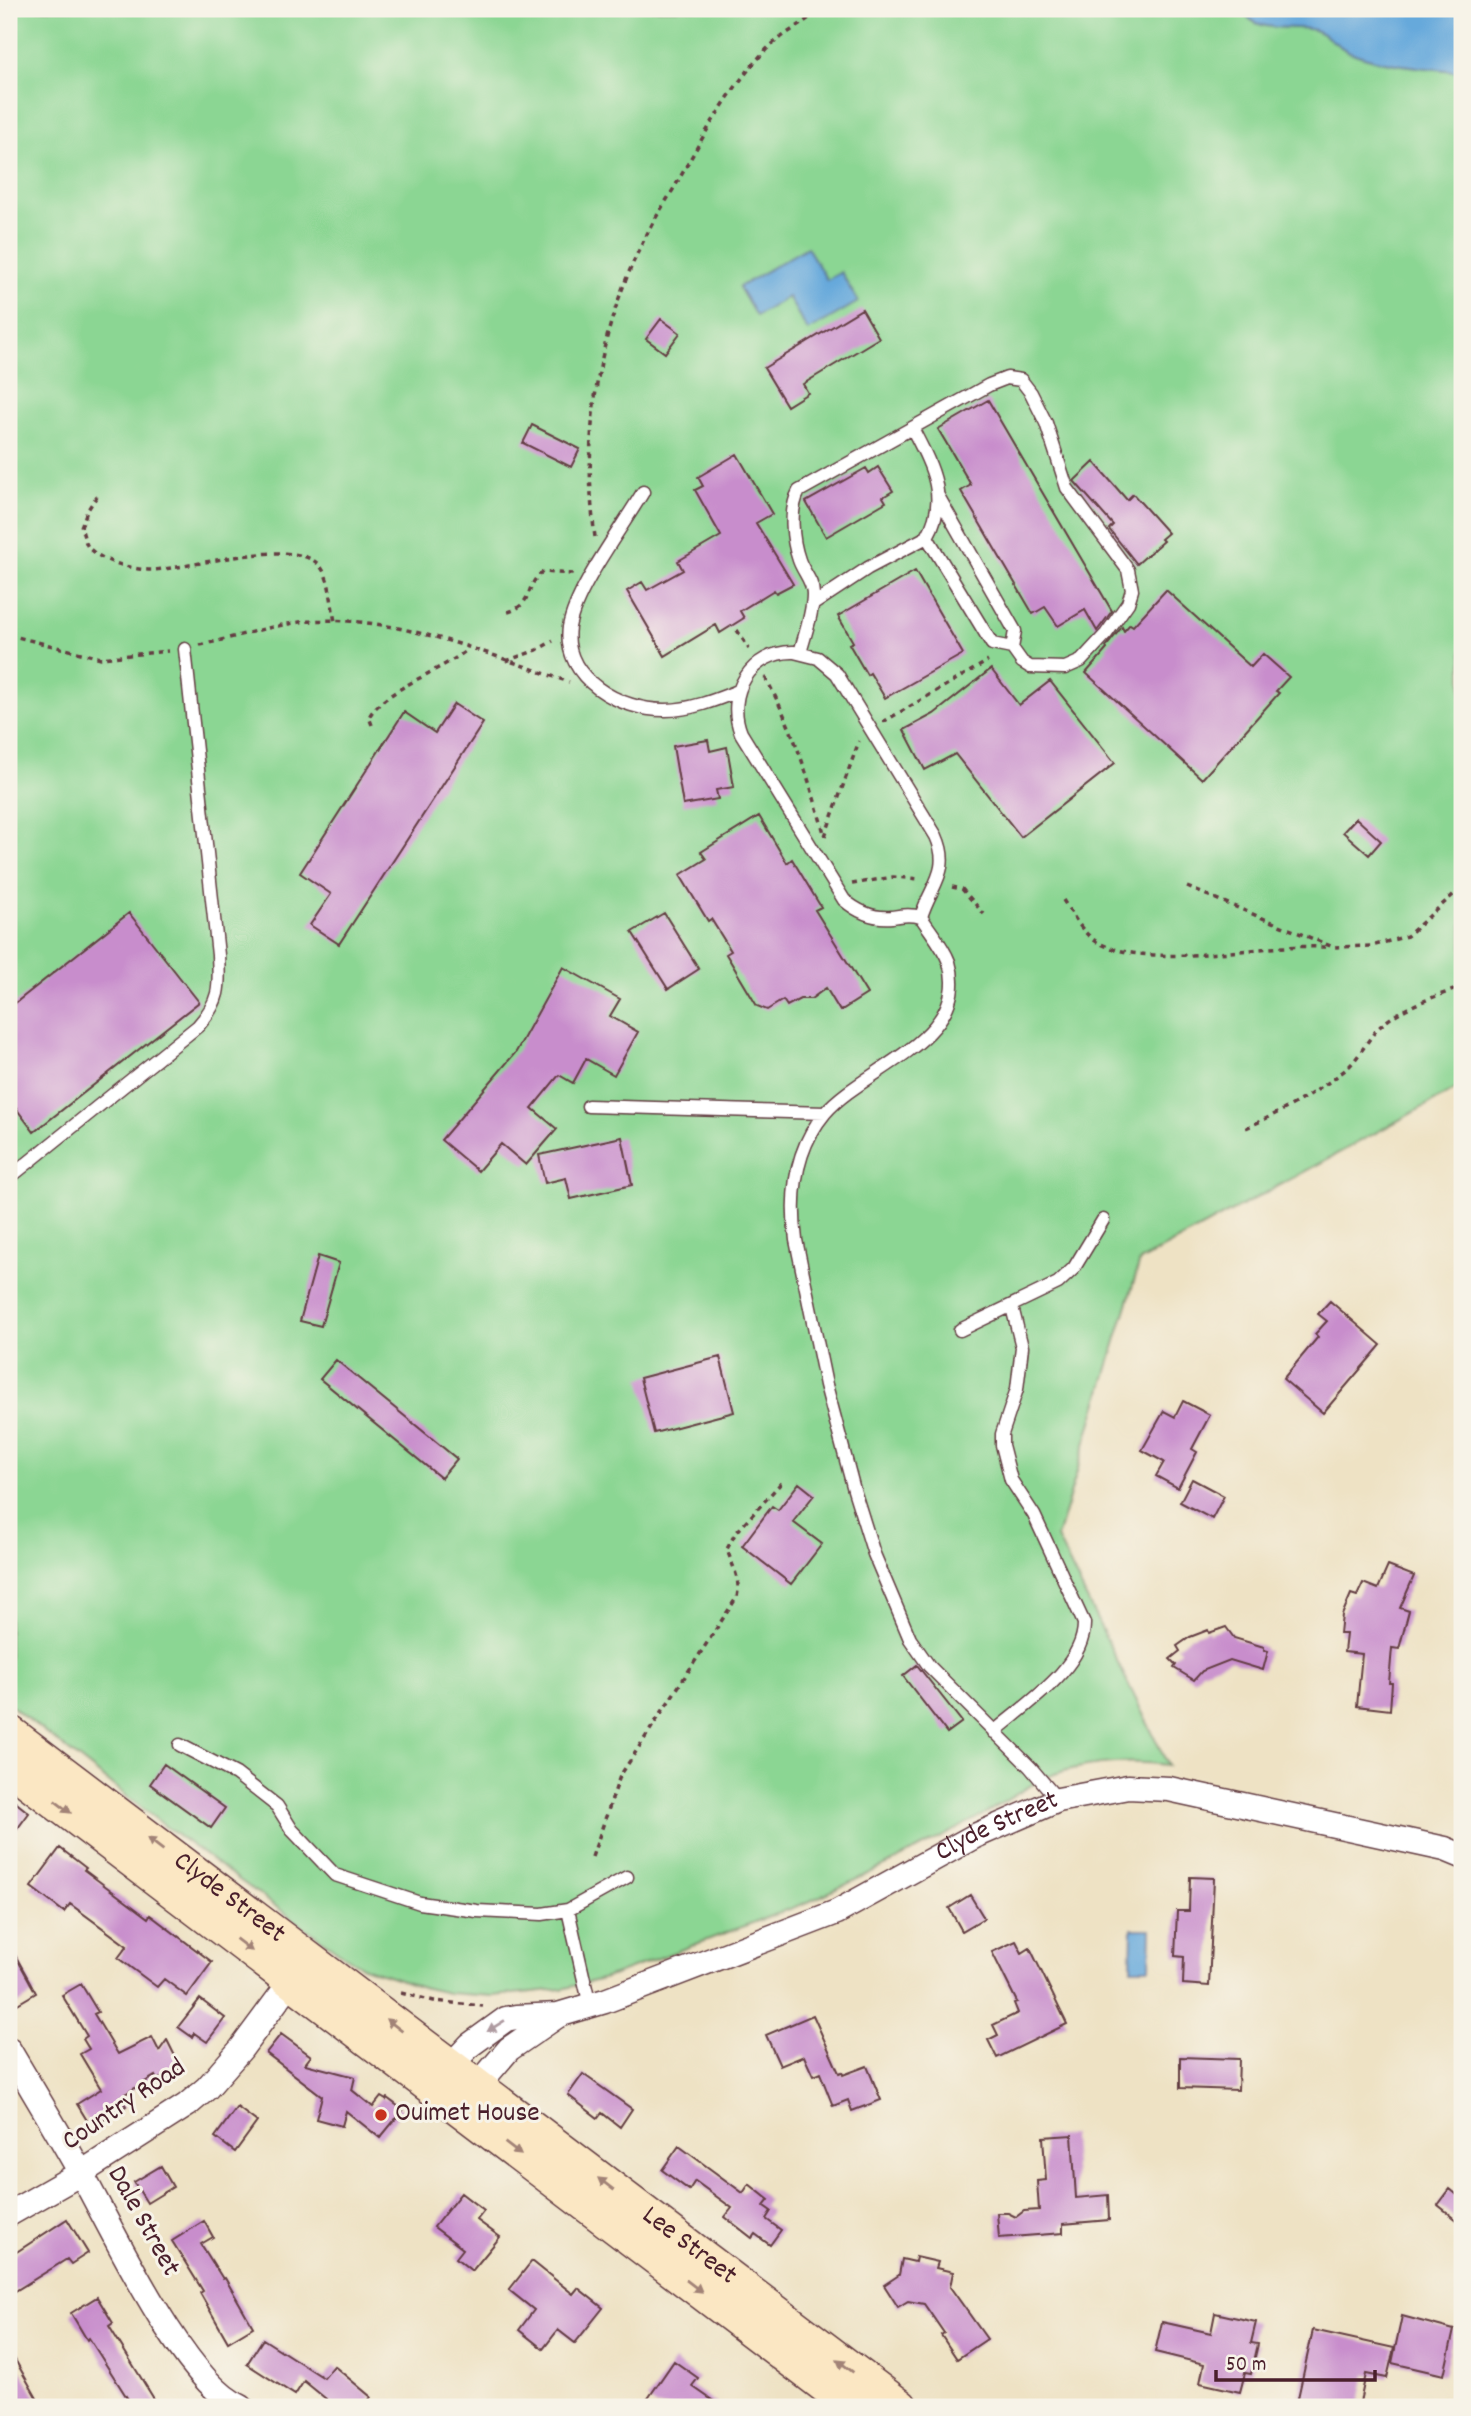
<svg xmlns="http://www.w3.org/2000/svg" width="1471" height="2416" font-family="Dekko,sans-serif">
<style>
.green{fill:#8bd693;stroke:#6a7a5f;stroke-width:2}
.water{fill:#66a9db;stroke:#586483;stroke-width:2}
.building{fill:#c88dcc}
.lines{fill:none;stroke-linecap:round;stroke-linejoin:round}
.lane-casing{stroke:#633c42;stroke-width:15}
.street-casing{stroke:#633c42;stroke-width:27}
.secondary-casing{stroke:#633c42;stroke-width:38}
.path{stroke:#633c42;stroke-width:3.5;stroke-dasharray:5 5;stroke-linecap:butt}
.lane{stroke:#fff;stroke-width:12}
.street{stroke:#fff;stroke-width:24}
.secondary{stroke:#fbe7c3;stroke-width:35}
.oneway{fill:#a28377}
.oneway2{fill:#ae9aa0}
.poi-dot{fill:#c8321e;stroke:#f7f3e8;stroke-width:2.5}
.labels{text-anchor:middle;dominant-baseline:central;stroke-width:6;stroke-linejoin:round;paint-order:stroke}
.street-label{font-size:28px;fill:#4a1f2b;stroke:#f7f3e8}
.poi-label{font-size:28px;fill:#4a1f2b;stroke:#f7f3e8;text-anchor:start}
</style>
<rect width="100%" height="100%" fill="#f7f3e8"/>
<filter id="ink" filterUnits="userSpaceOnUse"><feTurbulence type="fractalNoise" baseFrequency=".0143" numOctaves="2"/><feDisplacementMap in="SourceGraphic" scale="14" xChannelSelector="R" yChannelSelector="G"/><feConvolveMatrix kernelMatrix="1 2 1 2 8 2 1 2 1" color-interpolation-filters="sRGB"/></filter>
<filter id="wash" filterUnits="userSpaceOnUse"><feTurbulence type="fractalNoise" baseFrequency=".00686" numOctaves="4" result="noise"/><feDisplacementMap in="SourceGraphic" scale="28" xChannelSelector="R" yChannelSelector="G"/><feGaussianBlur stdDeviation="1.57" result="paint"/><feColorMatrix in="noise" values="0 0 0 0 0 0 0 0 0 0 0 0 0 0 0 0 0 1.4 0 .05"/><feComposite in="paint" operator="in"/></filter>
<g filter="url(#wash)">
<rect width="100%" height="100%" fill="#eee2c4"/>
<path class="green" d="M9,9H1462V1086L1140,1261L1057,1538L1168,1765C1137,1761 1102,1762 1072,1769C1041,1775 1012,1798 986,1813C928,1845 868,1875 808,1902L606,1978L562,1989L493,1996L448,1993L426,1988L363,1967L343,1955L166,1827L9,1704Z"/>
<path class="water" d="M1239,9H1462V72C1431,68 1379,65 1350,52C1337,47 1328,34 1314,30C1286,23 1262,37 1239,9Z
M807,247L827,280L841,272L858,302L808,331L788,297L756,316L739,287Z
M1132,1929H1151L1150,1968H1131Z"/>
<g id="blocks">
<path class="building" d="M862,309L879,338L803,384L808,393L787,406L764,368Z
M661,319L680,333L665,353L646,339Z
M988,400L1112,611L1097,631L1085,610L1058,626L1045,607L1033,614L961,491L971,485L938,429Z
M532,425L580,449L571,467L523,443Z
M737,454L772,514L756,523L793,584L776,593L774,590L740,611L744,618L720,633L716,625L665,656L627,591L642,582L647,590L683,570L678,561L721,536L695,490L703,486L698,477Z
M1094,462L1127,500L1133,494L1168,533L1161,539L1163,541L1137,564L1109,529L1113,525L1074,481Z
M878,467L893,491L883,497L886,502L826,537L806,502L866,468L869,473Z
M915,571L963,654L885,698L870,673L867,675L849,644L853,642L838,616Z
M1166,590L1251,667L1263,654L1289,677L1276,691L1279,693L1202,779L1086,673L1107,649L1106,647L1122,627L1124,631L1130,624L1133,626Z
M991,669L1019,705L1050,681L1115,763L1021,837L955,754L925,770L904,730L934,714Z
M454,704L483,723L339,944L310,925L331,894L300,873L404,712L435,733Z
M708,740L710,751L727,747L734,787L716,790L718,799L683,805L673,746Z
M759,816L787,863L792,859L821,907L815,910L867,994L840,1011L826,988L811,999H800L787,1006L783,1000L767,1010L757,1006L726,954L731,951L711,919L708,921L680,875L706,859L701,852Z
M1356,818L1381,841L1369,855L1343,832Z
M129,913L199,1002L34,1132L9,1099V1008Z
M664,913L699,969L668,989L632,932Z
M563,967L620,999L610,1016L638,1032L614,1075L586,1059L573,1083L559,1075L532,1108L557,1129L526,1165L501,1144L478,1171L441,1140L516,1052Z
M622,1137L632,1185L571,1199L566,1178L545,1183L539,1155Z
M318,1256L339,1263L321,1326L300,1321Z
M1330,1301L1381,1345L1323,1413L1283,1379L1318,1337L1315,1334L1327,1321L1318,1314Z
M720,1357L734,1412L654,1433L640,1378Z
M336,1360L457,1459L441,1478L320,1379Z
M1183,1401L1210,1415L1192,1449L1197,1452L1178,1488L1156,1476L1164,1462L1142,1450L1164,1411L1175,1417Z
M1192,1479L1224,1496L1212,1519L1180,1502Z
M799,1483L814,1495L793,1522L822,1544L791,1584L742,1546L772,1506L778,1510Z
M1388,1566L1414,1576L1400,1608L1409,1611L1399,1649L1392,1648L1389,1683H1392L1390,1710L1357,1706L1362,1654L1344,1652L1346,1634H1340L1342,1615L1351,1594L1357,1596L1363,1583L1378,1589Z
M1226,1627L1234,1638L1264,1647V1650L1268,1651L1263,1670L1230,1660L1202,1671L1194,1680L1174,1668L1176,1665L1170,1659L1180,1651L1177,1646L1190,1637L1208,1630L1209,1633Z
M917,1665L962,1722L947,1733L903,1676Z
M164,1764L225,1808L211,1828L150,1784Z
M9,1797L29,1813L9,1840Z
M60,1848L86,1868L84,1870L148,1918L150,1915L212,1962L187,1996L164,1979L157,1987L118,1958L127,1946L70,1904L64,1912L31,1887Z
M1190,1877L1214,1878L1209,1986L1183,1984L1184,1957L1175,1956L1177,1911H1189Z
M970,1895L984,1918L962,1931L949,1908Z
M1016,1941L1022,1953L1030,1948L1067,2024L997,2058L988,2040L998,2035L993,2025L1018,2013L1014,2003L1017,2002L992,1952Z
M9,1944L36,1993L9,2009Z
M81,1984L98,2012L94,2014L118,2054L152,2037L159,2051L167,2040L181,2068L157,2080L155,2076L120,2097L126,2106L91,2127L77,2104L101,2089L80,2054L89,2049L83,2039L87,2036L62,1995Z
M200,1999L225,2018L207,2042L194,2033L192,2037L178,2027Z
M813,2015L839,2073L842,2072L843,2075L867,2066L881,2100L852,2111L848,2100L833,2106L820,2073L813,2076L804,2056L780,2066L766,2035Z
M281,2034L311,2056L305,2064L355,2077L352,2090L373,2107L381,2097L386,2100L387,2098L403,2110L380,2138L346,2111L342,2126L316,2119L322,2096L266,2053Z
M1180,2057L1239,2059L1238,2090L1180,2088Z
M583,2074L632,2109L620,2127L602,2113L598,2118L568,2095Z
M237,2107L257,2122L235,2152L215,2137Z
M1072,2135L1076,2198L1108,2195L1109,2220L1063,2224V2233L999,2238L997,2213H1008L1016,2217L1024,2211L1039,2210L1037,2181L1046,2180L1043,2137Z
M679,2146L743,2193L749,2184L769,2200L764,2206L771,2211L766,2219L781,2230L770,2245L755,2234L752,2238L725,2217L732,2208L695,2181L689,2190L662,2170Z
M161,2166L173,2187L147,2203L134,2182Z
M1450,2189L1462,2199V2224L1438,2205Z
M461,2193L484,2211L477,2220L500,2237L472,2271L456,2258L463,2249L434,2227Z
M67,2219L88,2253L71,2264L67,2259L9,2295V2257Z
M204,2221L213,2237L201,2244L223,2279L225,2278L253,2327L228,2342L200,2293L203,2291L172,2241Z
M916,2257L938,2262L936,2268L953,2272L950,2287L987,2339L957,2359L941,2335L944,2333L924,2304L908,2301L898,2307L884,2285L899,2275L902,2259L915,2262Z
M532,2261L573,2294L578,2288L603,2308L575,2343L558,2330L543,2349L519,2330L534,2310L509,2290Z
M97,2297L113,2323L109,2326L159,2407H133L89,2338L87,2340L71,2313Z
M1215,2313L1256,2322L1251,2343L1258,2344L1251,2374L1245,2373L1240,2392L1200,2383L1204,2364L1155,2352L1162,2322L1211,2333Z
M1402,2316L1454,2330L1444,2375L1392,2363Z
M1313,2330L1394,2348L1387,2378L1366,2374L1359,2407H1296Z
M263,2339L324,2378L334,2366L371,2397L363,2407H336L304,2381L295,2395L247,2364Z
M9,2349L39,2402L31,2407H9Z
M674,2361L698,2378L692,2386L722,2407H657L647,2400Z"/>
</g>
</g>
<g filter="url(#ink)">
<use href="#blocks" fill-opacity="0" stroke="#633c42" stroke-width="2"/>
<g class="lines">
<defs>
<path id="lane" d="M912,428C931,465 950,497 927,537L992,644L1012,648L1015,631L938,496
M643,492C622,528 576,588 569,627C562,679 621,711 666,710C690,710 716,700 738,691
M812,605L868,568L927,537
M794,652L818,658L837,674L936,836C952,871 930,886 921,917C911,914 902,915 892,917C873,919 858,912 844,900L741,733C725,694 751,651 794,652Z
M800,653C805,634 813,613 813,594C813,581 803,572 799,560C792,540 789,509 799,491L989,385L1007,378L1021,380L1031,393L1046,423L1067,488L1128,570L1132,590L1128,603L1106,634L1081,661L1065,668L1030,667L1022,662L1012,648
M921,917C930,931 943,946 949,962C972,1039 863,1068 825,1113C795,1149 790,1195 796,1240L826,1385L854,1490L874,1554L910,1639L929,1666L1030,1767L1058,1800
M588,1106L825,1113
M9,1178L198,1026C220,1001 220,988 218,955L185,649
M960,1330L1058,1283L1074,1268L1103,1220
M994,1732C1025,1705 1085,1667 1084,1623L1034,1515L1011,1480L1002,1445V1434L1017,1389L1022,1347L1012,1307
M180,1745L236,1774L277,1806L292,1830L335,1875L420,1903L477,1911L542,1914L568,1910L627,1877
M568,1910L590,2006"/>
<g id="street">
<path d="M9,2050C33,2091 59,2133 82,2175C114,2232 184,2383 241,2407"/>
<path id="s1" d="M439,2078L470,2045L506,2019L516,2017L558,2015L605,2001L837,1912L975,1836L1058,1800L1128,1787L1169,1789L1445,1849L1462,1856"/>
<path d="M466,2099L509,2049L557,2016"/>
<path d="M9,2214L81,2173L187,2105L207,2088L241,2049L301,1968"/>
</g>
<g id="secondary">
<path id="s2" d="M9,1733L900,2407"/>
<path d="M9,1766L854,2407"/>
</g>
</defs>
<use href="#lane" class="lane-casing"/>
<use href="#street" class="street-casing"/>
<use href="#secondary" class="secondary-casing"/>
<path class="path" d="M97,496L87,511L81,527C83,533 85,542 88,547C95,555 106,560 115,563C127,567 140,570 152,570C191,569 292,536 319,565C331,577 331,605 335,621
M595,537C581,434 598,327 647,234C656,216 667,200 677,183C702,138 729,89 765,51C781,34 804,25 819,9
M508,612C534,605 525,583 543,572L573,574
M737,630L749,649
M9,635L101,658L168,651
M200,645C229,639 258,629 288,624C377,607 485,653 569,682
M506,661L537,650L553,641
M765,677C793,727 809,779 824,833
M883,722L988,661
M372,725L369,717C383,690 442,671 468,649
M825,836L859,741
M852,884L893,877L921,879
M952,887L962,889L984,914
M1187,887L1333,947L1372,946L1407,936L1462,887
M1063,900C1073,915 1082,933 1097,942C1142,967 1234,950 1285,947C1300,946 1315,947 1329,947
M1246,1128C1281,1112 1315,1094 1345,1070C1361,1057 1368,1036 1383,1024C1404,1006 1437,996 1462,987
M592,1857L620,1776L737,1597C741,1578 732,1566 727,1549L735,1534L781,1483
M401,1993L434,2001L483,2006"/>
<use href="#lane" class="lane"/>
<use href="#street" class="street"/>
<use href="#secondary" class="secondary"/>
</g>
<defs><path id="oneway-solid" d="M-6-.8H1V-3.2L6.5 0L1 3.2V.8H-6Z" transform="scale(1.75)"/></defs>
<g class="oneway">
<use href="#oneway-solid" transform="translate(63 1807) rotate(37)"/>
<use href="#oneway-solid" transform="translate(155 1844) rotate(-143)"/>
<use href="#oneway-solid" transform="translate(244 1945) rotate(37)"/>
<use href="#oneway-solid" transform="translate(394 2025) rotate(-143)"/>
<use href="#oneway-solid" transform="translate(513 2149) rotate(37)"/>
<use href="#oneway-solid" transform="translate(606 2184) rotate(-143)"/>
<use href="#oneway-solid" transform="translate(694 2286) rotate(37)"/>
<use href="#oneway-solid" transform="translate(845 2366) rotate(-143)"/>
</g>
<use class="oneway2" href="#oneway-solid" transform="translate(496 2026) rotate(148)"/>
</g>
<circle class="poi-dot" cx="381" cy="2115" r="7"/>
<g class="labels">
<g class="street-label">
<text stroke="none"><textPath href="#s1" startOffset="621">Clyde Street</textPath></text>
<text stroke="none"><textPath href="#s2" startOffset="275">Clyde Street</textPath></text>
<text transform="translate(125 2106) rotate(-34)">Country Road</text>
<text transform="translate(142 2222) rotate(61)">Dale Street</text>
<text stroke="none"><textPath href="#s2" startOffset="852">Lee Street</textPath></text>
</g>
<g class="poi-label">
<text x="395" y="2115">Ouimet House</text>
</g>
</g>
<rect width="1471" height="2416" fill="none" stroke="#f7f3e8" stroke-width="35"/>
<path d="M1216 2370v10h159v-10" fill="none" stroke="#4a1f2b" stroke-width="3.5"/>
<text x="1226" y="2370" font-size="21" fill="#4a1f2b" stroke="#f7f3e8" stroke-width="5" paint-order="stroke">50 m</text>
</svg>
